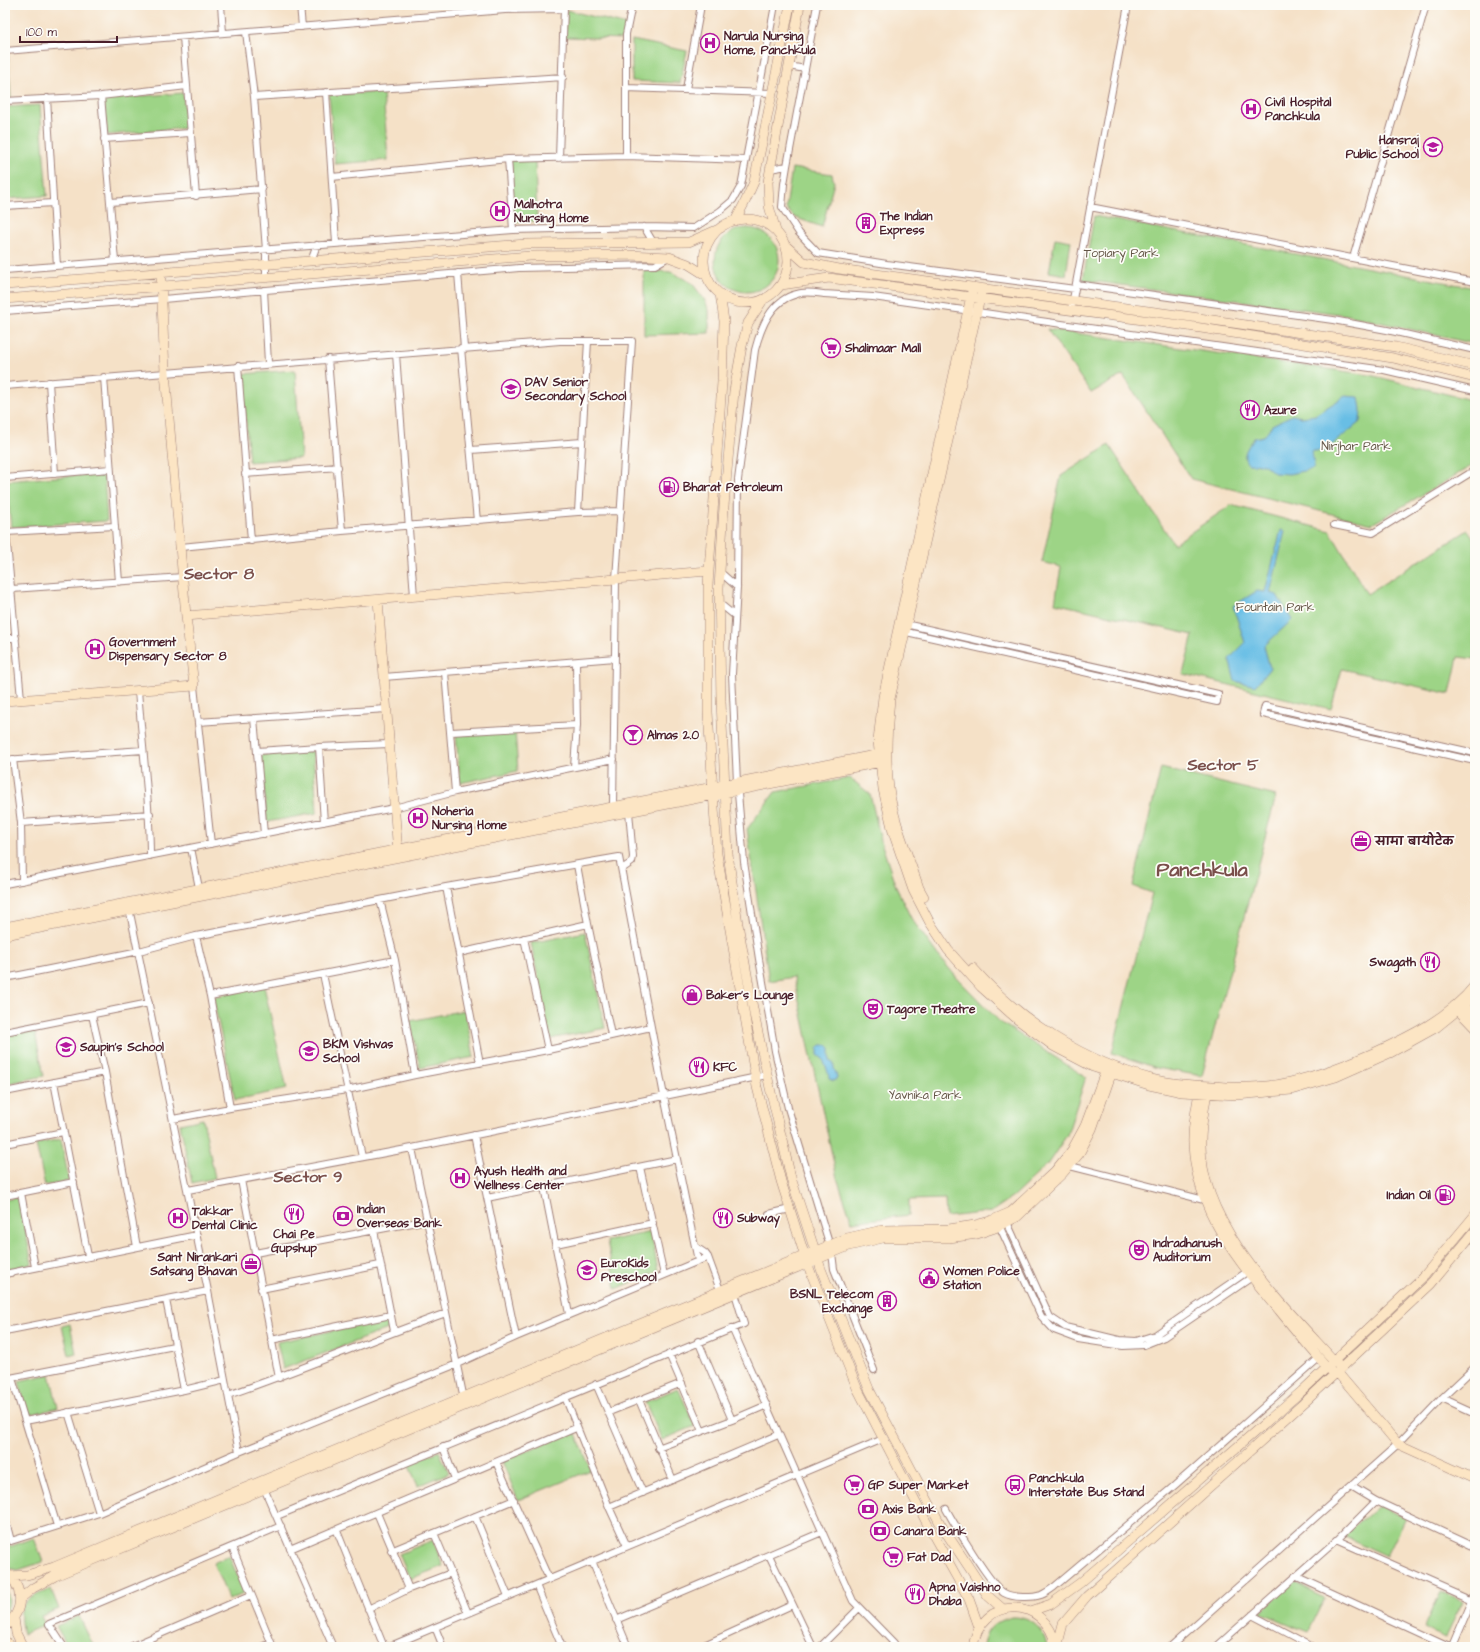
<svg xmlns="http://www.w3.org/2000/svg" width="1480" height="1652" font-family="'Architects Daughter','Playpen Sans Deva',sans-serif">
<style>
.green{fill:#9dd486;stroke:#747a58}
.water{fill:#68bee5;stroke:#596e88}
.lines{fill:none;stroke-linecap:round;stroke-linejoin:round}
.street-casing{stroke:#a08079;stroke-width:8}
.secondary-casing{stroke:#a08079;stroke-width:10}
.street{stroke:#fff;stroke-width:6}
.secondary{stroke:#fce5c4;stroke-width:9}
.labels{text-anchor:middle;dominant-baseline:central;stroke-width:3.5;stroke-linejoin:round;paint-order:stroke}
.poi-label{font-size:12px;font-weight:bold;fill:#4a1f2b;stroke:#fdfcf7;text-anchor:start}
.park-label{font-size:12px;fill:#635546;stroke:#fdfcf7}
.district-label{font-size:16px;font-weight:bold;fill:#7a4f4b;stroke:#fdfcf7}
.town-label{font-size:20px;font-weight:bold;fill:#7a4f4b;stroke:#fdfcf7}
</style>
<rect width="100%" height="100%" fill="#fdfcf7"/>
<filter id="ink" filterUnits="userSpaceOnUse"><feTurbulence type="fractalNoise" baseFrequency=".025" numOctaves="2"/><feDisplacementMap in="SourceGraphic" scale="8" xChannelSelector="R" yChannelSelector="G"/><feConvolveMatrix kernelMatrix="1 2 1 2 8 2 1 2 1" color-interpolation-filters="sRGB"/></filter>
<filter id="wash" filterUnits="userSpaceOnUse"><feTurbulence type="fractalNoise" baseFrequency=".012" numOctaves="4" result="noise"/><feDisplacementMap in="SourceGraphic" scale="16" xChannelSelector="R" yChannelSelector="G"/><feGaussianBlur stdDeviation="0.9" result="paint"/><feColorMatrix in="noise" values="0 0 0 0 0 0 0 0 0 0 0 0 0 0 0 0 0 1.4 0 .05"/><feComposite in="paint" operator="in"/></filter>
<g filter="url(#wash)">
<rect width="100%" height="100%" fill="#f5e1c7"/>
<path class="green" d="M567,10L627,25L625,39L565,37Z
M632,40L687,51L680,83L632,81Z
M5,54H8L11,98L5,99Z
M383,92L388,160L335,164L329,95Z
M183,93L186,128L107,135L104,99Z
M40,105L47,196L5,199V107Z
M535,159L537,221L513,222L511,160Z
M792,168L832,174L834,183L822,227L794,217L786,208Z
M1094,216L1475,288V344L1348,315L1083,280Z
M715 260a32 32 0 1 1 64 0a32 32 0 1 1-64 0Z
M1055,238L1071,241L1066,275L1049,272Z
M644,270L671,272L692,283L704,299L709,310V333L644,335Z
M1047,329L1370,375L1475,401V464L1372,524L1191,479L1123,375L1091,393Z
M295,370L301,458L249,462L242,374Z
M1109,445L1174,544L1231,505L1330,531L1367,594L1468,530L1475,540V659L1458,657L1450,694L1342,669L1331,709L1183,674L1193,635L1055,603L1061,567L1042,562L1061,476Z
M104,473L107,521L11,527L6,481Z
M515,730L518,771L460,783L456,735Z
M313,751L317,813L267,822L261,755Z
M1161,768L1276,796L1202,1076L1157,1068L1112,1053L1152,893L1133,886Z
M850,778L870,794L882,845L896,887L911,918L937,954L958,979L1000,1022L1086,1077L1067,1135L1047,1165L1013,1197L991,1212L946,1217L945,1199L909,1200V1215L852,1222L837,1178L794,977L769,981L747,829L775,792Z
M585,932L605,1028L550,1039L531,943Z
M264,986L287,1089L235,1100L213,997Z
M465,1010L474,1057L420,1068L410,1021Z
M34,1028L44,1076L5,1084V1034Z
M203,1119L215,1178L192,1183L180,1124Z
M61,1139L69,1181L45,1186L36,1144Z
M19,1197L32,1264L5,1270V1200Z
M651,1232L658,1271L616,1289L607,1241Z
M386,1320L388,1329L283,1369L277,1342Z
M70,1324L76,1353L69,1355L62,1326Z
M50,1374L58,1408L27,1415L19,1381Z
M678,1388L695,1426L662,1440L645,1402Z
M575,1431L591,1470L518,1500L502,1461Z
M439,1451L449,1473L418,1486L408,1464Z
M1380,1505L1406,1517L1387,1556L1344,1536Z
M5,1537L9,1547L34,1538L43,1562L18,1570L5,1568Z
M433,1540L443,1566L410,1579L399,1554Z
M229,1556L245,1593L229,1600L213,1563Z
M1294,1582L1325,1597L1308,1632L1260,1612Z
M5,1587C9,1596 11,1604 5,1613Z
M51,1589L59,1609L41,1616L45,1625L23,1634C16,1602 24,1600 51,1589Z
M1441,1591L1463,1601L1445,1638L1424,1629Z
M79,1616L94,1647H68L56,1626Z
M1012,1617C1031,1617 1044,1628 1047,1647H983C984,1630 996,1620 1012,1617Z"/>
<path class="water" d="M1345,396L1359,397L1361,409L1360,422L1324,451H1311L1314,464L1313,469L1289,474L1274,473L1265,465L1248,464C1240,455 1249,446 1254,438L1264,436L1272,425L1292,415L1302,417L1315,415Z
M1281,530L1285,531L1270,593L1277,595L1292,620L1264,646L1270,668L1255,686L1235,681L1229,659L1245,643L1233,606L1257,591L1265,592Z
M821,1045H827L830,1048V1061L834,1064C833,1070 837,1073 837,1079L834,1081L829,1079C829,1072 825,1066 823,1059L818,1055V1048Z"/>
</g>
<g filter="url(#ink)">
<g class="lines">
<defs>
<path id="street" d="M221,5L223,33
M300,5L302,27
M246,32L254,97L266,250V277
M183,37L196,196
M5,51L505,10L564,9
M789,66L805,69
M626,88L772,93
M686,89L701,5
M326,92L336,243
M101,96L115,261
M254,97L563,77
M47,98L57,266
M5,101L101,96L187,86
M104,139L190,133
M626,156V34L632,5
M559,158L564,7
M508,159L513,230
M787,166L784,184L782,207L799,233L818,253L887,264L1075,289
M770,169L787,166L817,5
M332,177L508,159L626,156L746,160
M111,202L262,189
M5,206L53,203
M1090,207L1475,282
M644,227L653,242
M1353,258L1426,5
M311,261L317,245
M5,270L513,230L644,227L694,228L720,211L733,200L741,186L775,5
M458,273L464,348
M1076,284L1333,320L1387,330L1475,350
M264,290L268,363
M1071,310L1128,5
M5,311L163,299L519,268L655,265L667,258
M461,348L477,521
M396,354L414,596
M328,359L342,531
M238,366L251,541
M104,377L119,582
M49,382L55,474
M5,386L560,341H632L616,579L613,806
M471,450L582,442
M245,474L338,467
M5,478L110,469
M578,512L588,341
M5,521L21,699
M1334,525L1373,533L1475,470
M6,532L115,526
M181,547L342,531L578,512L621,511
M720,572L737,587
M12,589L183,577
M719,603L735,616
M902,631L1217,702L1218,694L905,624
M5,638H16
M445,672L455,792
M384,677L615,658
M194,686L211,844
M138,690C142,745 150,800 150,856
M254,718L264,834
M198,722L386,709
M451,732L577,725
M319,747L324,822
M257,751L319,747L389,744
M1475,753L1265,706L1263,714L1475,761
M13,759L21,823L22,881
M5,760L143,750
M574,767L577,725L576,662
M21,823L150,814
M191,848L199,888
M577,865L588,924L611,1035
M622,869L632,862L633,857L629,812
M5,884L394,808L455,792L614,759
M446,887L480,1063
M380,900L395,960L415,1075
M129,908L208,1291L239,1452
M196,936L210,996L230,1108
M524,938L548,1050
M459,953L588,924
M323,974L362,1157
M5,978L139,951L196,936L446,887L619,857L664,1096L698,1261
M210,996L395,960
M92,1015L105,1072L137,1247
M5,1032L149,1003
M54,1082L88,1256
M5,1092L105,1072
M173,1119L230,1108L347,1090L415,1075L548,1050L651,1027
M474,1135L516,1337
M5,1144L63,1132
M412,1148L464,1399
M1066,1165L1208,1201
M640,1167L664,1275
M241,1180L279,1378
M544,1187L569,1314
M188,1190L412,1148L767,1075
M21,1193L35,1267
M5,1196L74,1182
M487,1198L677,1159
M769,1214L790,1209
M1006,1220L1050,1317L1065,1327L1119,1340L1136,1341L1155,1335L1251,1269
M998,1223L1041,1316L1054,1330L1078,1339L1123,1346L1144,1345L1164,1337L1255,1275
M374,1230L394,1331
M556,1244L653,1223
M696,1247L705,1253L708,1257L720,1290
M255,1253L428,1220
M5,1274L197,1235
M261,1289L380,1265
M166,1300L184,1390
M732,1328L853,1601L894,1643L890,1647
M5,1331L208,1291
M271,1340L391,1315
M698,1341L732,1420
M669,1354L702,1431
M874,1370L834,1269L832,1253L788,1108L775,1051L759,959L744,862L737,782L732,674L737,587L738,480L755,350C761,327 771,300 797,294C805,291 816,293 824,294C841,295 857,296 873,297L1384,370L1475,391
M12,1378L57,1526
M5,1379L174,1346
M596,1384L643,1493
M228,1395C302,1370 373,1339 446,1313
M565,1397L609,1507L627,1546
M1442,1398L1475,1413
M639,1400L673,1480
M68,1412L99,1513
M609,1412L682,1383
M25,1421L184,1390L225,1380
M443,1447L455,1479
M658,1448L732,1420L767,1405
M496,1462L549,1579
M263,1486L333,1647
M1351,1486L1376,1501L1475,1547
M609,1507L778,1435
M946,1509C955,1525 991,1586 1004,1593C1013,1598 1032,1598 1041,1595C1046,1593 1050,1590 1054,1587L1174,1486L1319,1358
M377,1513L409,1589
M277,1516L744,1324L735,1293
M475,1516L508,1596
M5,1518L11,1541L99,1513L239,1452L457,1364L516,1337L708,1257
M337,1531L384,1647
M434,1533L468,1613
M1337,1540L1473,1600
M232,1547L273,1647
M290,1549L576,1428
M391,1551L514,1500
M769,1555L813,1647
M592,1561L628,1647
M1295,1576L1449,1647
M536,1585L562,1647
M368,1609L409,1589L451,1573
M1252,1615L1313,1647
M616,1620L822,1532
M435,1627L443,1647
M64,1647L49,1624L281,1526
M130,1647L251,1595
M261,1647L271,1643
M388,1647L883,1439
M700,1647L792,1605
M820,1647L859,1608
M1170,1647L1398,1444L1442,1398L1475,1367
M1216,1647L1337,1540L1376,1501
M1452,1647L1475,1593"/>
<path id="secondary" d="M704 261a42 42 0 1 1 84 0a42 42 0 1 1-84 0Z
M735,221L745,202L754,182L790,5
M776,231L769,206L768,182L800,5
M785,245L804,262L839,269L1192,317L1396,347L1475,366
M5,285L526,244L689,242L721,228
M781,285L829,278L1188,326L1393,358L1475,378
M973,287L883,697L878,741L883,789L893,832L913,890L929,921L948,950L981,987L1018,1020L1053,1046L1093,1067L1149,1085L1182,1092L1237,1095L1291,1090L1336,1077L1390,1053L1437,1027L1475,996
M720,294L724,321L722,382L708,585V712L717,854L757,1087L781,1181L807,1263L857,1388L931,1531L969,1599L979,1627
M5,299L530,256L629,255L669,257L688,264L707,276
M763,300L748,323L742,346L734,391L724,506L719,588L721,701L728,854L738,924L754,1014L770,1088L791,1178L821,1269L869,1389L941,1525L988,1596L1003,1609
M378,600L398,853
M186,616L708,571
M5,701L194,686L186,616L165,372L161,280
M924,897L919,888C909,857 893,821 889,788C885,758 887,729 890,699L982,289
M5,927L885,753
M5,935L886,761
M973,968C1020,1021 1083,1061 1152,1079C1172,1084 1192,1085 1212,1086C1237,1088 1266,1088 1290,1082C1319,1075 1346,1065 1373,1053C1409,1037 1450,1017 1475,985
M1461,1001L1475,1016
M1454,1006L1475,1028
M1200,1087C1197,1105 1192,1125 1193,1144C1196,1210 1238,1262 1279,1310C1296,1331 1312,1351 1330,1370
M1208,1087C1205,1105 1201,1123 1201,1142C1199,1226 1286,1307 1338,1365
M1337,1372L1398,1444L1475,1479
M5,1572C25,1587 24,1612 5,1626
M10,1576L27,1575L54,1567L847,1238L882,1230L949,1229L975,1225L990,1221L1011,1212L1055,1171L1072,1150L1085,1126L1107,1067
M20,1599L33,1588L55,1576L849,1246L883,1238H949L977,1234L995,1228L1017,1217L1062,1174L1079,1154L1092,1129L1113,1069
M1031,1611L1051,1604L1080,1583L1302,1391L1424,1276L1475,1215
M14,1618L16,1633L23,1647
M5,1641L12,1647
M973,1647C980,1596 1045,1594 1056,1646
M1057,1647L1063,1624L1087,1596L1306,1401L1431,1284L1475,1231"/>
</defs>
<use href="#street" class="street-casing"/>
<use href="#secondary" class="secondary-casing"/>
<use href="#street" class="street"/>
<use href="#secondary" class="secondary"/>
</g>
</g>
<defs>
<symbol id="hospital-ring" viewBox="-11 -11 22 22"><circle r="9.5" fill="#fdfcf7" stroke="#b5179e" stroke-width="1.5"/><path d="M-5-5h3v3.5h4V-5h3V5h-3V1.5h-4V5h-3Z" fill="#b5179e"/></symbol>
<symbol id="school-ring" viewBox="-11 -11 22 22"><circle r="9.5" fill="#fdfcf7" stroke="#b5179e" stroke-width="1.5"/><path d="M0-5L7-2L0 1L-7-2ZM-4 1L0 2.5L4 1V4Q0 6-4 4Z" fill="#b5179e"/></symbol>
<symbol id="building-ring" viewBox="-11 -11 22 22"><circle r="9.5" fill="#fdfcf7" stroke="#b5179e" stroke-width="1.5"/><path d="M-4-6H4V6H1V3H-1V6H-4ZM-2.5-4.3h1.7v1.8h-1.7ZM.8-4.3h1.7v1.8H.8ZM-2.5-1h1.7V.8h-1.7ZM.8-1h1.7V.8H.8Z" fill="#b5179e"/></symbol>
<symbol id="supermarket-ring" viewBox="-11 -11 22 22"><circle r="9.5" fill="#fdfcf7" stroke="#b5179e" stroke-width="1.5"/><path d="M-6-5.5h2.5l.6 2H6L4.5 2H-2.5L-4.4-4H-6ZM-1.5 3.2a1.3 1.3 0 1 0 .1 0ZM3 3.2a1.3 1.3 0 1 0 .1 0Z" fill="#b5179e"/></symbol>
<symbol id="restaurant-ring" viewBox="-11 -11 22 22"><circle r="9.5" fill="#fdfcf7" stroke="#b5179e" stroke-width="1.5"/><path d="M-5-6h1v4h1v-4h1v4h1v-4h1v5L-1.5 .5V6h-2V.5L-5-1ZM5-6V6H3V1.5H1.5Q1.5-4 5-6Z" fill="#b5179e"/></symbol>
<symbol id="fuel-ring" viewBox="-11 -11 22 22"><circle r="9.5" fill="#fdfcf7" stroke="#b5179e" stroke-width="1.5"/><path d="M-5.5-6h7V0h2V4h1.3V-2.5L3-4.5l.8-.8L6-3V5H2.5V1h-1V6h-7ZM-4.2-4.7v3.2H.2V-4.7Z" fill="#b5179e"/></symbol>
<symbol id="bar-ring" viewBox="-11 -11 22 22"><circle r="9.5" fill="#fdfcf7" stroke="#b5179e" stroke-width="1.5"/><path d="M-6-5H6L.8 .8V4.5H3.5V6h-7V4.5H-.8V.8Z" fill="#b5179e"/></symbol>
<symbol id="office-ring" viewBox="-11 -11 22 22"><circle r="9.5" fill="#fdfcf7" stroke="#b5179e" stroke-width="1.5"/><path d="M-6-3h4V-5.5h4V-3h4V5H-6ZM-1-4.5V-3h2v-1.5ZM-6 0V1H6V0Z" fill="#b5179e"/></symbol>
<symbol id="shop-ring" viewBox="-11 -11 22 22"><circle r="9.5" fill="#fdfcf7" stroke="#b5179e" stroke-width="1.5"/><path d="M-5-2.5h2.3a2.7 3.5 0 0 1 5.4 0H5L5.5 6h-11ZM-1.5-2.5h3a1.5 2.3 0 0 0-3 0Z" fill="#b5179e"/></symbol>
<symbol id="theatre-ring" viewBox="-11 -11 22 22"><circle r="9.5" fill="#fdfcf7" stroke="#b5179e" stroke-width="1.5"/><path d="M-5-5.5Q0-4 5-5.5V0Q5 5 0 6Q-5 5-5 0ZM-3.3-2.5H-1v1.5H-3.3ZM1-2.5H3.3v1.5H1ZM-2.8 1Q0 5.5 2.8 1Z" fill="#b5179e"/></symbol>
<symbol id="bank-ring" viewBox="-11 -11 22 22"><circle r="9.5" fill="#fdfcf7" stroke="#b5179e" stroke-width="1.5"/><path d="M-6-4H6V4H-6ZM0-2.3a2.3 2.3 0 1 0 0 4.6a2.3 2.3 0 1 0 0-4.6Z" fill="#b5179e"/></symbol>
<symbol id="civic-ring" viewBox="-11 -11 22 22"><circle r="9.5" fill="#fdfcf7" stroke="#b5179e" stroke-width="1.5"/><path d="M-.6-6.5H3V-4.5H.6V-3L4-1V1h2V6H-6V1h2V-1L-.6-3ZM-1.2 2.5V6h2.4V2.5Z" fill="#b5179e"/></symbol>
<symbol id="bus-ring" viewBox="-11 -11 22 22"><circle r="9.5" fill="#fdfcf7" stroke="#b5179e" stroke-width="1.5"/><path d="M-5-6H5V4H4V6H2V4H-2V6H-4V4H-5ZM-3.5-4V0h7V-4ZM-3.5 1.2v1.5H-2V1.2ZM2 1.2v1.5H3.5V1.2Z" fill="#b5179e"/></symbol>
</defs>
<g fill-rule="evenodd">
<use href="#hospital-ring" x="699" y="32" width="22" height="22"/>
<use href="#hospital-ring" x="1240" y="98" width="22" height="22"/>
<use href="#school-ring" x="1422" y="136" width="22" height="22"/>
<use href="#hospital-ring" x="489" y="200" width="22" height="22"/>
<use href="#building-ring" x="855" y="212" width="22" height="22"/>
<use href="#supermarket-ring" x="820" y="337" width="22" height="22"/>
<use href="#school-ring" x="500" y="378" width="22" height="22"/>
<use href="#restaurant-ring" x="1239" y="399" width="22" height="22"/>
<use href="#fuel-ring" x="658" y="476" width="22" height="22"/>
<use href="#hospital-ring" x="84" y="638" width="22" height="22"/>
<use href="#bar-ring" x="622" y="724" width="22" height="22"/>
<use href="#hospital-ring" x="407" y="807" width="22" height="22"/>
<use href="#office-ring" x="1350" y="830" width="22" height="22"/>
<use href="#restaurant-ring" x="1419" y="951" width="22" height="22"/>
<use href="#shop-ring" x="681" y="984" width="22" height="22"/>
<use href="#theatre-ring" x="862" y="998" width="22" height="22"/>
<use href="#school-ring" x="55" y="1036" width="22" height="22"/>
<use href="#school-ring" x="298" y="1040" width="22" height="22"/>
<use href="#restaurant-ring" x="688" y="1056" width="22" height="22"/>
<use href="#hospital-ring" x="449" y="1167" width="22" height="22"/>
<use href="#fuel-ring" x="1434" y="1184" width="22" height="22"/>
<use href="#restaurant-ring" x="283" y="1203" width="22" height="22"/>
<use href="#bank-ring" x="332" y="1205" width="22" height="22"/>
<use href="#hospital-ring" x="167" y="1207" width="22" height="22"/>
<use href="#restaurant-ring" x="712" y="1207" width="22" height="22"/>
<use href="#theatre-ring" x="1128" y="1239" width="22" height="22"/>
<use href="#office-ring" x="240" y="1253" width="22" height="22"/>
<use href="#school-ring" x="576" y="1259" width="22" height="22"/>
<use href="#civic-ring" x="918" y="1267" width="22" height="22"/>
<use href="#building-ring" x="876" y="1290" width="22" height="22"/>
<use href="#supermarket-ring" x="843" y="1474" width="22" height="22"/>
<use href="#bus-ring" x="1004" y="1474" width="22" height="22"/>
<use href="#bank-ring" x="857" y="1498" width="22" height="22"/>
<use href="#bank-ring" x="869" y="1520" width="22" height="22"/>
<use href="#supermarket-ring" x="882" y="1546" width="22" height="22"/>
<use href="#restaurant-ring" x="904" y="1583" width="22" height="22"/>
</g>
<g class="labels">
<g class="poi-label">
<text x="724" y="36">Narula Nursing<tspan x="724" dy="14">Home, Panchkula</tspan></text>
<text x="1265" y="102">Civil Hospital<tspan x="1265" dy="14">Panchkula</tspan></text>
<text x="1419" y="140" text-anchor="end">Hansraj<tspan x="1419" dy="14">Public School</tspan></text>
<text x="514" y="204">Malhotra<tspan x="514" dy="14">Nursing Home</tspan></text>
<text x="880" y="216">The Indian<tspan x="880" dy="14">Express</tspan></text>
<text x="845" y="348">Shalimaar Mall</text>
<text x="525" y="382">DAV Senior<tspan x="525" dy="14">Secondary School</tspan></text>
<text x="1264" y="410">Azure</text>
<text x="683" y="487">Bharat Petroleum</text>
<text x="109" y="642">Government<tspan x="109" dy="14">Dispensary Sector 8</tspan></text>
<text x="647" y="735">Almas 2.0</text>
<text x="432" y="811">Noheria<tspan x="432" dy="14">Nursing Home</tspan></text>
<text x="1375" y="841">सामा बायोटेक</text>
<text x="1416" y="962" text-anchor="end">Swagath</text>
<text x="706" y="995">Baker's Lounge</text>
<text x="887" y="1009">Tagore Theatre</text>
<text x="323" y="1044">BKM Vishvas<tspan x="323" dy="14">School</tspan></text>
<text x="80" y="1047">Saupin's School</text>
<text x="713" y="1067">KFC</text>
<text x="474" y="1171">Ayush Health and<tspan x="474" dy="14">Wellness Center</tspan></text>
<text x="1431" y="1195" text-anchor="end">Indian Oil</text>
<text x="357" y="1209">Indian<tspan x="357" dy="14">Overseas Bank</tspan></text>
<text x="192" y="1211">Takkar<tspan x="192" dy="14">Dental Clinic</tspan></text>
<text x="737" y="1218">Subway</text>
<text x="294" y="1234" text-anchor="middle">Chai Pe<tspan x="294" dy="14">Gupshup</tspan></text>
<text x="1153" y="1243">Indradhanush<tspan x="1153" dy="14">Auditorium</tspan></text>
<text x="237" y="1257" text-anchor="end">Sant Nirankari<tspan x="237" dy="14">Satsang Bhavan</tspan></text>
<text x="601" y="1263">EuroKids<tspan x="601" dy="14">Preschool</tspan></text>
<text x="943" y="1271">Women Police<tspan x="943" dy="14">Station</tspan></text>
<text x="873" y="1294" text-anchor="end">BSNL Telecom<tspan x="873" dy="14">Exchange</tspan></text>
<text x="1029" y="1478">Panchkula<tspan x="1029" dy="14">Interstate Bus Stand</tspan></text>
<text x="868" y="1485">GP Super Market</text>
<text x="882" y="1509">Axis Bank</text>
<text x="894" y="1531">Canara Bank</text>
<text x="907" y="1557">Fat Dad</text>
<text x="929" y="1587">Apna Vaishno<tspan x="929" dy="14">Dhaba</tspan></text>
</g>
<g class="park-label">
<text x="1121" y="253">Topiary Park</text>
<text x="1356" y="446">Nirjhar Park</text>
<text x="1275" y="607">Fountain Park</text>
<text x="925" y="1095">Yavnika Park</text>
</g>
<g class="district-label">
<text x="219" y="574">Sector 8</text>
<text x="1223" y="765">Sector 5</text>
<text x="308" y="1177">Sector 9</text>
</g>
<g class="town-label">
<text x="1202" y="870">Panchkula</text>
</g>
</g>
<rect width="1480" height="1652" fill="none" stroke="#fdfcf7" stroke-width="20"/>
<path d="M20 36v6h97v-6" fill="none" stroke="#4a1f2b" stroke-width="2"/>
<text x="26" y="36" font-size="12" fill="#4a1f2b" stroke="#fdfcf7" stroke-width="3" paint-order="stroke">100 m</text>
</svg>
